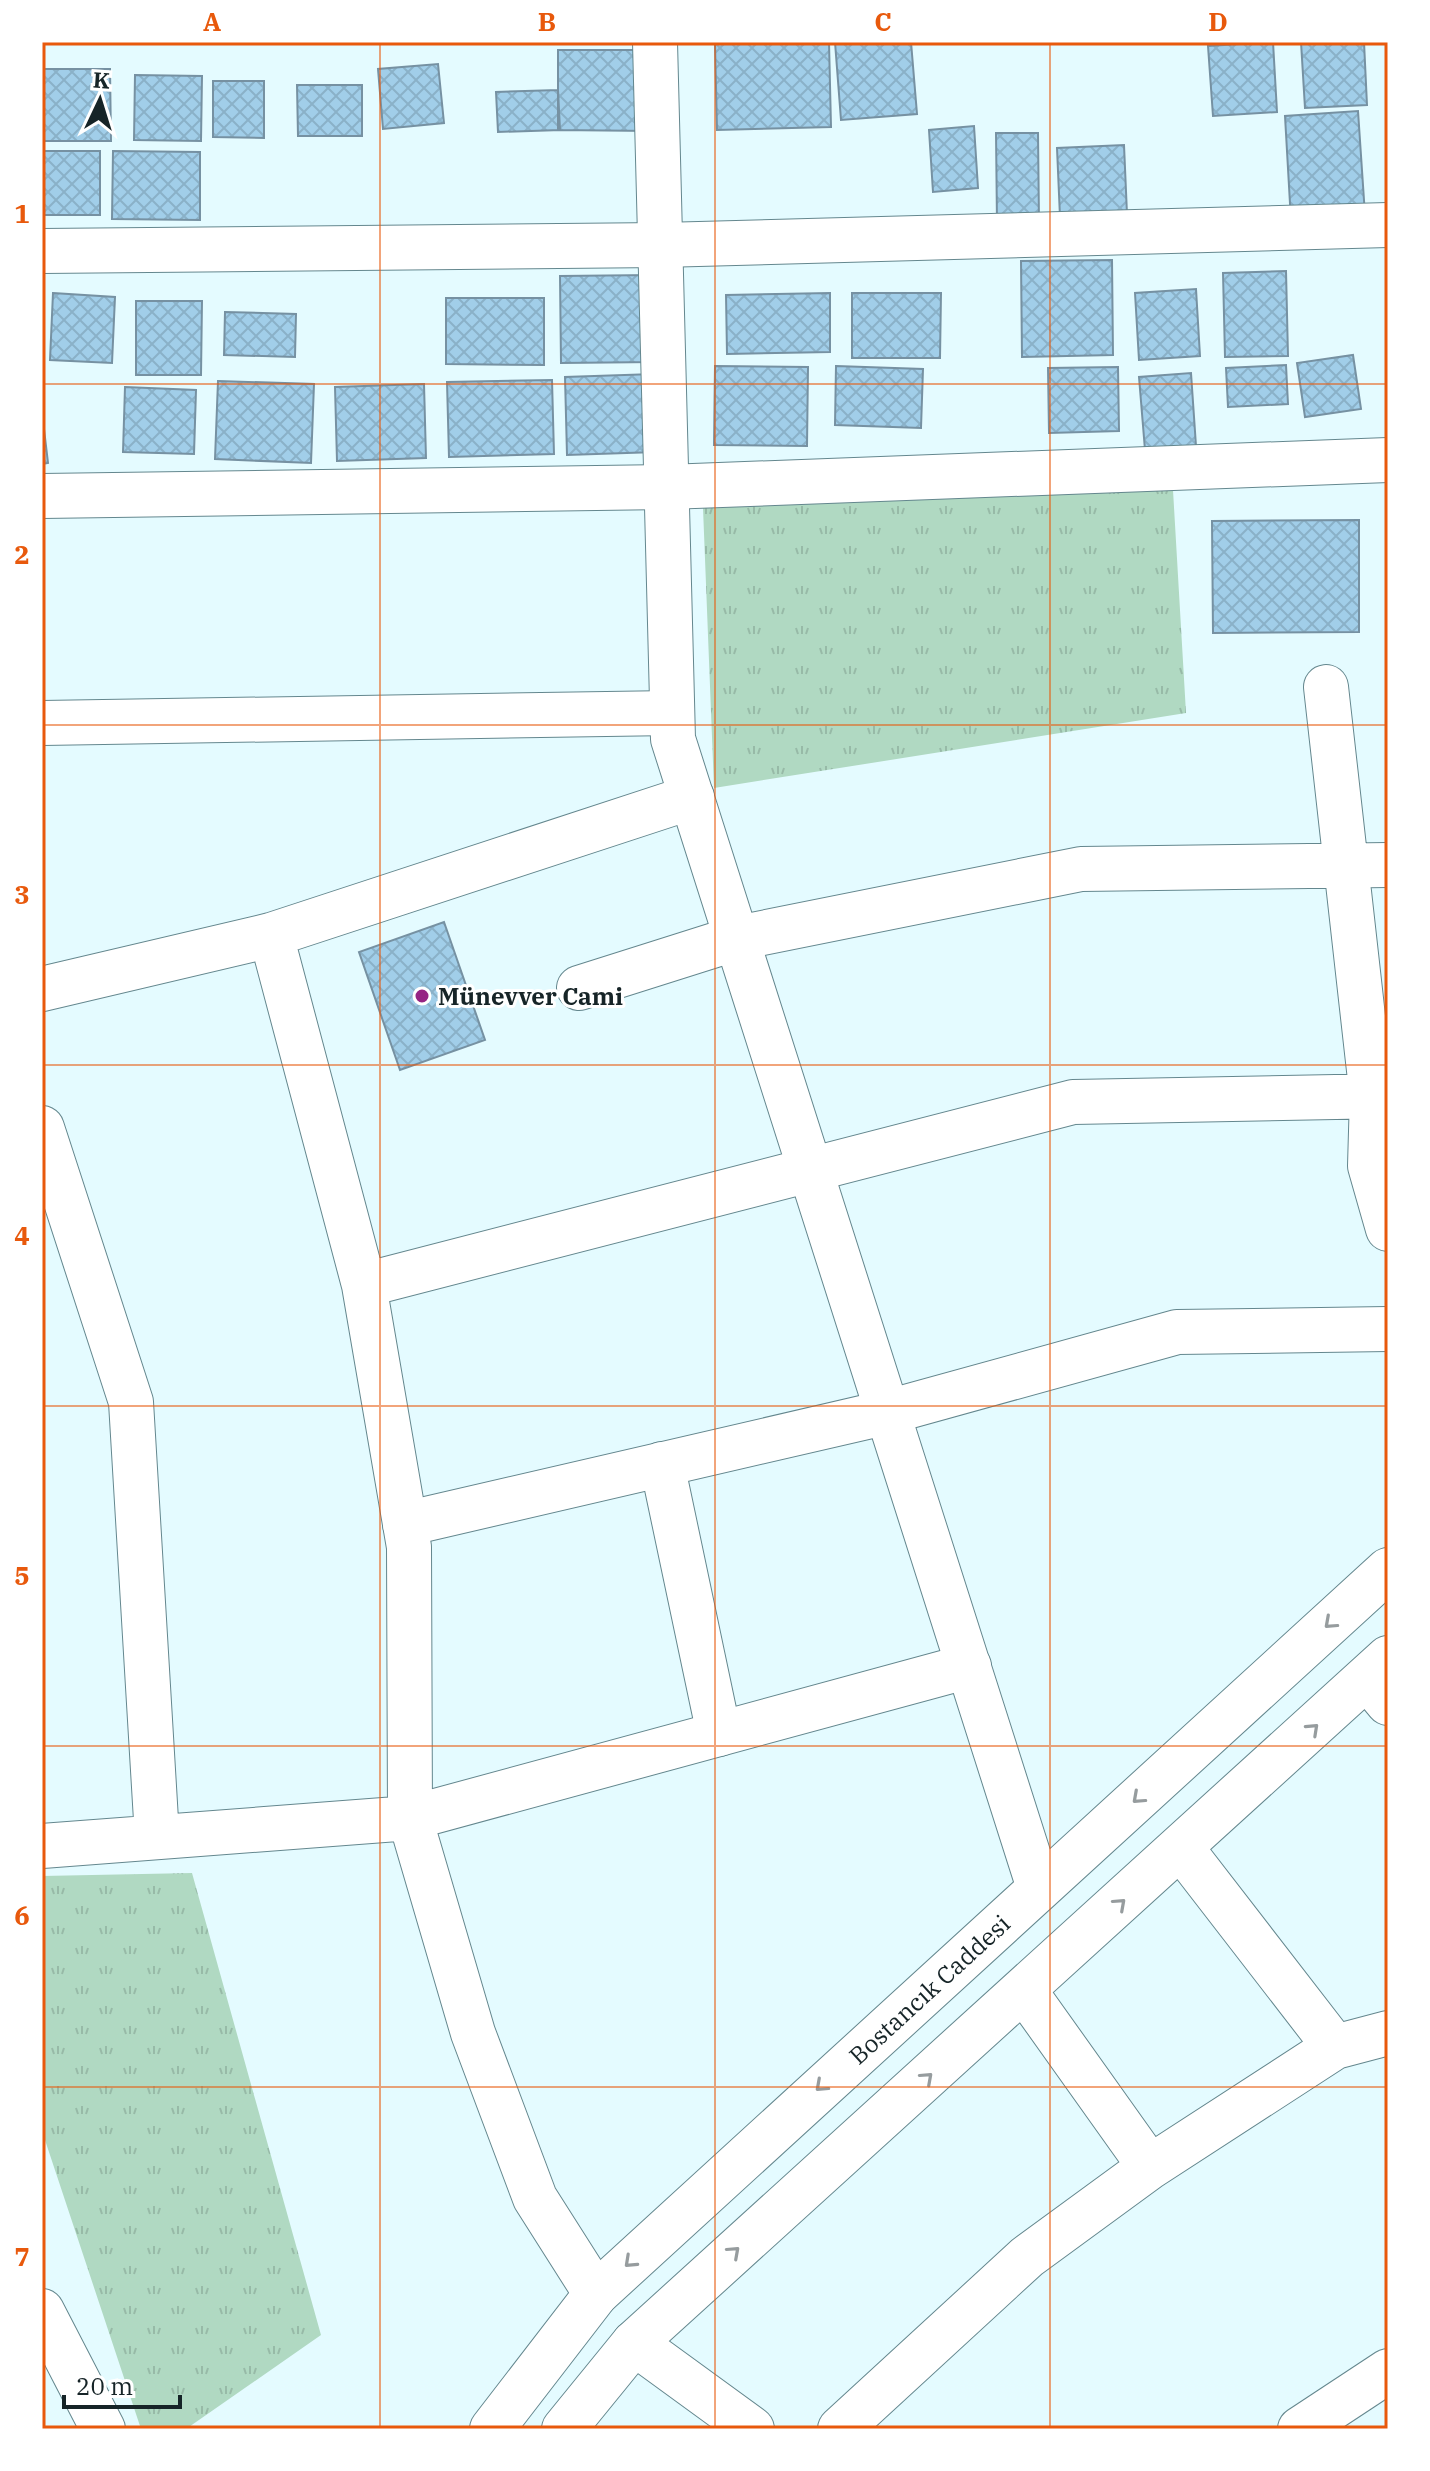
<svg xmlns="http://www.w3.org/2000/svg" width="1430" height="2471" font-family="'IBM Plex Serif',serif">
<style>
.grass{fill:url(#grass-tufts)}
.building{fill:url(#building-cross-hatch);stroke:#7691a2;stroke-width:2}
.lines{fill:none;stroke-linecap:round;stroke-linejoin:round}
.street-casing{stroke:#64878e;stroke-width:46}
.secondary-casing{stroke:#64878e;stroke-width:46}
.street{stroke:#fff;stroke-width:44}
.secondary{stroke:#fff;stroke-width:44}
.oneway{stroke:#969c9e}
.grid{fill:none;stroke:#e8590c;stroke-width:2;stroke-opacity:0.55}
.poi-dot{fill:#952483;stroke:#fff;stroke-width:3}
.labels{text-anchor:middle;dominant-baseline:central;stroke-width:6;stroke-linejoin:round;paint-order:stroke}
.poi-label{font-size:24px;font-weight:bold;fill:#162427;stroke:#fff;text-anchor:start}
.street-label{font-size:24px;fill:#162427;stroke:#fff}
.neatline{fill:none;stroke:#e8590c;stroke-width:3}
.grid-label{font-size:26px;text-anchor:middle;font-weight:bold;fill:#e8590c}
</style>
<defs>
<pattern id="grass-tufts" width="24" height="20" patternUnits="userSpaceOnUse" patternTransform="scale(2)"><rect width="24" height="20" fill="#b0d9c2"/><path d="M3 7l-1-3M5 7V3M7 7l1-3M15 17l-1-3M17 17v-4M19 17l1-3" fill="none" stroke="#97baa7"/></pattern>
<pattern id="building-cross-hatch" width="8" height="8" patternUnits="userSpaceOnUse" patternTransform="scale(2)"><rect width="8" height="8" fill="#a1cee9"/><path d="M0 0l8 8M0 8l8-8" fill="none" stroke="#8ab1c8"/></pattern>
</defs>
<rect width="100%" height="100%" fill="#e4fbff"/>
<path class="grass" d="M1173,490L1186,713L714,788L703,508Z
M192,1873L321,2335L186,2429H141L42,2131V1876Z"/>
<path class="building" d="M829,42L831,127L717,130L715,43Z
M835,42H911L917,114L841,120Z
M1273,42L1277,112L1213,116L1208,46Z
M1301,42H1364L1367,105L1305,108Z
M558,50H652L651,131L558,130Z
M1386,50H1388V186Z
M438,64L444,123L383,129L378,69Z
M42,69H110L111,141H42Z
M135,75L202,76L201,141L134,140Z
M213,81H264V138L213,137Z
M297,85H362V136H298Z
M558,90L560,130L498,132L496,92Z
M1358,111L1365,215L1291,221L1285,116Z
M974,126L978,188L933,192L929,130Z
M996,133H1038L1039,222L997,223Z
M1124,145L1127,214L1060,217L1057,148Z
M42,151H100V215H42Z
M113,151L200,152V220L112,219Z
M1112,260L1113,355L1022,357L1021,261Z
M1286,271L1288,356L1225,357L1223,273Z
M653,275L655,362L561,363L560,276Z
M1196,289L1200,356L1139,360L1135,293Z
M53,293L115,297L112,363L50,360Z
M830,293V352L727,354L726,295Z
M852,293H941L940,358H852Z
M446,298H544V365L446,364Z
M136,301H202L201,375H136Z
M225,312L296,314L295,357L224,355Z
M1353,355L1361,409L1305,417L1297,363Z
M1286,365L1288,404L1228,407L1226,368Z
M715,366L808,367L807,446L714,445Z
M836,366L923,369L921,428L835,425Z
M1118,367L1119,431L1049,433L1048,368Z
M1191,373L1196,446L1145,450L1139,377Z
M654,374L656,452L567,455L565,377Z
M552,380L554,454L449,457L447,382Z
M218,381L314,384L311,463L215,459Z
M424,384L426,458L337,461L335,387Z
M125,387L196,390L194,454L123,452Z
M42,412L48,463L42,464Z
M1359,520V632L1213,633L1212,521Z
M444,922L485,1040L400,1070L359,952Z"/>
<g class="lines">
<defs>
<path id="street" d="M42,251L661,245L1388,225
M42,496L667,487L1388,460
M1326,687L1372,1097L1370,1166L1388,1229
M42,723L672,713
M271,935L364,1285L409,1547L410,1818L473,2033L535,2198L596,2294
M579,988L737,938L1081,869L1388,865
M42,989L271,935L692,797
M42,1128L131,1402L157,1837
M364,1285L1073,1102L1388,1096
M1368,1679L1388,1703
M42,1846L410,1818L969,1666
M1182,1849L1335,2047
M1024,1990L1150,2167
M634,2343L752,2429
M840,2429L1027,2257L1150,2167L1335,2047L1388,2033"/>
<g id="secondary">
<path d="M655,42L673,739L1039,1888"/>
<path d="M662,1464L719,1734"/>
<path d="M405,1524L888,1412L1177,1332L1388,1329"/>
<path d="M42,2311L103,2429"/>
<path id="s1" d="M492,2429L596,2294L1388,1570"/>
<path d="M564,2429L634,2343L1388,1658"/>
<path d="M1300,2429L1388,2371"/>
</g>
</defs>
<use href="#street" class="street-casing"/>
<use href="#secondary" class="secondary-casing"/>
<use href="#street" class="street"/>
<use href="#secondary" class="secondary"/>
</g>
<defs><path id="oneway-chevron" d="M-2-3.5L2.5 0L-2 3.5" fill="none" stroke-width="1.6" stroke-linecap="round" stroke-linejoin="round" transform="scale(2)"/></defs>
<g class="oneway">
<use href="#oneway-chevron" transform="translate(1330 1623) rotate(138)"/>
<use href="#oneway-chevron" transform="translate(1313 1729) rotate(-43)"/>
<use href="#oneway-chevron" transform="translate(1138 1798) rotate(138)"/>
<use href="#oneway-chevron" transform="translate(1120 1904) rotate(-42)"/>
<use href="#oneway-chevron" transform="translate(927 2078) rotate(-42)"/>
<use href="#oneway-chevron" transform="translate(821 2086) rotate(138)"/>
<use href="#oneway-chevron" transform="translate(734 2252) rotate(-42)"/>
<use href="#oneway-chevron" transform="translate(630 2262) rotate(137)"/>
</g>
<path class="grid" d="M380,42V2429M715,42V2429M1050,42V2429M42,384H1388M42,725H1388M42,1065H1388M42,1406H1388M42,1746H1388M42,2087H1388"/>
<circle class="poi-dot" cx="422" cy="996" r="8"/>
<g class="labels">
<g class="poi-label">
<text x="438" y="996">Münevver Cami</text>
</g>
<g class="street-label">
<text stroke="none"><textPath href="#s1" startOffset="622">Bostancık Caddesi</textPath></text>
</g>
</g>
<rect width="1430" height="2471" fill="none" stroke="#ffffff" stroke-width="88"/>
<g transform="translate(100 100) rotate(4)" stroke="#ffffff" stroke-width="6" paint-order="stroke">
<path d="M0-6L14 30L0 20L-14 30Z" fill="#162427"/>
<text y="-12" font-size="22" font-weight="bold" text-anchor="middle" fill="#162427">K</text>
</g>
<path d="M64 2395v12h116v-12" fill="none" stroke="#162427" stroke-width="4"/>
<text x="76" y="2395" font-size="24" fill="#162427" stroke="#ffffff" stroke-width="6" paint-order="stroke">20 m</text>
<rect x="44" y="44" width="1342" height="2383" class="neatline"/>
<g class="grid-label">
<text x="212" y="31">A</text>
<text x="547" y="31">B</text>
<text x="883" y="31">C</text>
<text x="1218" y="31">D</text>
<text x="22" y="223">1</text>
<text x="22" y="564">2</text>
<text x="22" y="904">3</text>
<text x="22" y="1245">4</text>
<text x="22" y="1585">5</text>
<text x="22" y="1925">6</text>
<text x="22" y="2266">7</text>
</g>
</svg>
